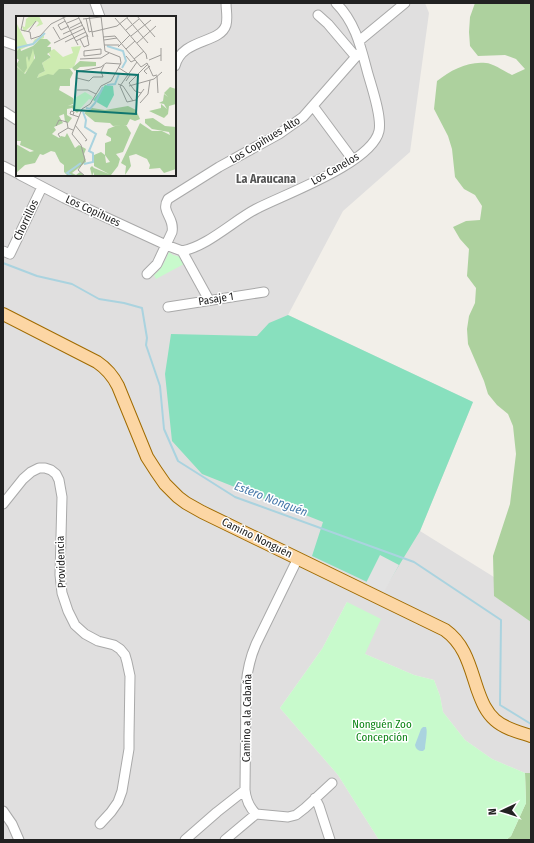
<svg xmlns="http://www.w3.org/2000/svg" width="534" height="843" font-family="'Fira Sans Condensed',sans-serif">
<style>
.residential{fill:#e0dfdf;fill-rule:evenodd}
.forest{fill:#add19e}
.park{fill:#c8facc}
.pitch{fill:#88e0be}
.parking{fill:#e2e2e2}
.water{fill:#aad3df}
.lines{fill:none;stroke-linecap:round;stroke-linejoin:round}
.stream{stroke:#aad3df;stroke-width:2}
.minor-casing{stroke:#a9a9a9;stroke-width:11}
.major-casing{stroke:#a06b00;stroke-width:14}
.minor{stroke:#fff;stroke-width:9}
.major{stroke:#fcd6a4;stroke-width:12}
.labels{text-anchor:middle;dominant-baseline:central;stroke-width:3;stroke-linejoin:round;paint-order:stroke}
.street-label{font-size:11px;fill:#222;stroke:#fff}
.park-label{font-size:11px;fill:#0c8416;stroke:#fff}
.neighbourhood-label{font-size:12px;font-weight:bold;fill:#555;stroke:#fff}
.water-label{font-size:12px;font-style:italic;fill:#4a7aab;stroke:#fff}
.inset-river{fill:none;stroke:#aad3df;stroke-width:2}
.inset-road{fill:none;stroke:#9f9d99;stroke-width:1}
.view{fill:#0f766e;fill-opacity:0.15;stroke:#0f766e;stroke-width:2}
.inset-edge{fill:none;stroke:#222;stroke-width:2}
</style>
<rect width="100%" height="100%" fill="#f2efe9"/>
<path class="residential" d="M3,3H425L429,13L410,152L343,211L288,315L473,402L420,531L526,597L531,608V773H525L492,759L465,740L443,712L440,696L434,680L414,675L365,654L347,602L322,649L280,708L338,775L379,840H3ZM17,17H175V175H17Z"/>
<path class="forest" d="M475,3H531V622L494,596L493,556L510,504L516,454L513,426L508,414L497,405L488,394L484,381L468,344L467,329L469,316L475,303L476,288L467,276L469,249L460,239L453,227L466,221L480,220L482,206L475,195L464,189L455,177L452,149L448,136L434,109L437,81C451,70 468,61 486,63C492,63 506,72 512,75L525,69L516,59L505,55L478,56L470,46L469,32L470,17Z
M525,773H531V838L529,840H506L511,836L526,803Z"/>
<path class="park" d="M169,252L173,255L181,257L184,264L156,279L154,275C162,269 165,261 169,252Z
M347,602L381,619L365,654L414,675L434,680L440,696L443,712L465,740L492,759L525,773L526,803L511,836L506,840H379L338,775L280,708L322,649Z"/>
<path class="pitch" d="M288,315L473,402L420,531L384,590L312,556L323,522L202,474L172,441L165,374L171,334L257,336L269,323Z"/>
<path class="parking" d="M380,555L399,565L384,592L366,583Z"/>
<path class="water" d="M423,727H426C428,732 425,743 425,749L423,751C418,751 416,749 415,745L421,729Z"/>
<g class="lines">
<path class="stream" d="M3,263L37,276L72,284L99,299L124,303L142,308L147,338L146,345L160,386L164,429L178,461L235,497L414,562L501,620L500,705L531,724"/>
<defs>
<path id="minor" d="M95,3L100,17
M318,15L328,24L356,57
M3,41L17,46
M359,41L405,3
M175,66C182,38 220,44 226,25C228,18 226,10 226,3
M313,106L353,160
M3,111L17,120
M3,166L17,173
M20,175L64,198L166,245L182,251C208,246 233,221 256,209C285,194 372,163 379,131C382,117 372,88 368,74C361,48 356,23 336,3
M3,251L10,254L42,187
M182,251L209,300
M147,274L157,264L172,232C175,217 160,212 168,199L219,167L279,134L303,117L361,51
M168,307L264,292
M3,504L23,479L31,472L39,468H45L51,470L56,474L59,480L62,497L60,575L62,593L68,611L75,625L85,634L98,641L114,645L120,649L125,655L127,662L130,676L129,736V749L122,791L118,802L111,812L100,824
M315,798L319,806L330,840
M3,811L12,824L19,840
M256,814C249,807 246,800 245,790L246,686C247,671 250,658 256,644L298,558
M185,840L217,812L245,790
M225,840L256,814L288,817L296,815L305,808L332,783"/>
<path id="major" d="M3,314L97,362C106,368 113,376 118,386L147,457L156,471L165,484L178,497L186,503L202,512L445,630C466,645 470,668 478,691C482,702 486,712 495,720C505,729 519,732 531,736"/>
</defs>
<use href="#minor" class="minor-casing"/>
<use href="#major" class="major-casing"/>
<use href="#minor" class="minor"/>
<use href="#major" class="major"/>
</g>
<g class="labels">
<g class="street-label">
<text transform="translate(265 140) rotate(-31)">Los Copihues Alto</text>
<text transform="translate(335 169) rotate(-30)">Los Canelos</text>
<text transform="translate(93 211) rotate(25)">Los Copihues</text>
<text transform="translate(26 220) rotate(-65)">Chorrillos</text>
<text transform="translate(216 299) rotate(-9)">Pasaje 1</text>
<text transform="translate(257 538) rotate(26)">Camino Nonguén</text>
<text transform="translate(61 562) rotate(-92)">Providencia</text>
<text transform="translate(247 718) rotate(-89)">Camino a la Cabaña</text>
</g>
<g class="park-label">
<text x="382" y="724">Nonguén Zoo<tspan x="382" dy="13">Concepción</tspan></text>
</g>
<g class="neighbourhood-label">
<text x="266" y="179">La Araucana</text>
</g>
<g class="water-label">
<text transform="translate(271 499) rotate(21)">Estero Nonguén</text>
</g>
</g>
<g transform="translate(16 16)">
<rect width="160" height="160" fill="#f2efe9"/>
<path d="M14,0H23L27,8L20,11L23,7L21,5L8,16L6,10L9,11L10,3ZM0,6L11,28H16L19,23L27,20L28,16V22L0,36ZM65,30L58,51L50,54L45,53L37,59L21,62L23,58L29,55L26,47L35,41L32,36L38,33L47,41L57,37L55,31ZM18,33V47L8,58L0,49L9,54V36L13,45L15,35Z" fill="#cdebb0"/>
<path d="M24,23H31L35,27L31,31H35V35L31,38L35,41L26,47L29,55L23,58L21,62L32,58L37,59L43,53H54L57,57L54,63V70H44L43,74L57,82V88L52,90L57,89L63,95L61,97L56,92L51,93V99L56,102L52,107L49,106L48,98L43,100L47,107L38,111L40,114L36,118L43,122L45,120L49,121L51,117L59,132L63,129L70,133L68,138L70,146L56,157L60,159L64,156L69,160L51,159L48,156V149L44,146L39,136L35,135L27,139L24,138L19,147L9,149L0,157V128L14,136L18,135L4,129L5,125H0V50L9,58L19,42L17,33L13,46L11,40L10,42L11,52L8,57L0,49L3,44L0,42V36L4,32L5,35L17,30ZM64,45L80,46V50L64,51L59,55L56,52ZM154,71L160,73V88L153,90L152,98L148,102L133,95L145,92V88L151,93L148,88L143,87L147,85L148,78L152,81L148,77ZM112,90L120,94L124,103L119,105L114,103L111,109L97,110L94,107L79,106L68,97L76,92L89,94ZM137,102L149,110L160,111V153L148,157L144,152L133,153L134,149L131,143L120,138L113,140L115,150L109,159L110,150L105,147L124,107L136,115H146L154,119L153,116L136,113L129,107V103ZM99,110L110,109L115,117L107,136L100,138L104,143L102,150L95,159L78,160V156L76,160L74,152L76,150L78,152L93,158L78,150V139L85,136L89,139L90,147L94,146L89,139V127L95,125V122L90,119L92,113Z" fill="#add19e"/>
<path d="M69,76L77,81L75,84L73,83L63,94L58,92L57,83Z" fill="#c8facc"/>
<path d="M89,69L97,70L98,79L91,92L77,84Z" fill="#88e0be"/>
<path class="inset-river" d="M91,30L107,35L110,45L106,52M0,32L17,28L29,17M91,69L99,68L103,58M70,92L74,93L79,87L87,71M67,96L70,104L69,111L80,118L73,135L77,137V146L68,148M56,160L51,157L65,147"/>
<path class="inset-road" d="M8,0L5,14L14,16L15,23L24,20L35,8L51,0M62,0L72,21M73,0L77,21M121,0L139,21M47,1L62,29M70,2L73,16L76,15M99,2L130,38L131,43M111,2L132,27M67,3L85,1M49,5L42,9L45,14L53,10M51,7L63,2M37,11L44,23M54,12L66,6M110,14L123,3M12,16L20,5M76,16L101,10L113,0M47,18L67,9M115,20L135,4M87,21L99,20L125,51L131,47L137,60L141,59M64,23L68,31L73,29L71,20M88,24L101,22M60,25L72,19M49,26L70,16M38,27L69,12M121,27L140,10M88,29H103M102,31L114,19M85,33V38L68,40V35ZM110,33L119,25M110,40L115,46L119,44M64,43L85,42L93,37M118,43L128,35M133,44L145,39M145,45V32M103,52L114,59L110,65M60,56L85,51L90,47L105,48M131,58L128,55L134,50M141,60L142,77M61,62L73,65L77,61H87L85,55L88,49M102,68L107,70L117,85M104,70L111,86L120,84L128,73M104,70L121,46M113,70L138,63L146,56M61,74H72L80,78M125,77L119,75L113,67L132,48M124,87L132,78L134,64M57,99L58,96L55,95L54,98L63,101M59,109L71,124L69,125M40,110L43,104L51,106L52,112L57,114M44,121L42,118L52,112M65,129L69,144L62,154L69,160M65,129L56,118L66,93L74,88L85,70L95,65L105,47L104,41L89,35L85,0"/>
<path class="view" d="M61,55L122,59L120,98L58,94Z"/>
<rect width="160" height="160" class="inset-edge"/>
</g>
<rect width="534" height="843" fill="none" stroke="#222222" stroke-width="8"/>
<g transform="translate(502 811) rotate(266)" stroke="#ffffff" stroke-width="3" paint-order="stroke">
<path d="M0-3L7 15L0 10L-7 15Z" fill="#222222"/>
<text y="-6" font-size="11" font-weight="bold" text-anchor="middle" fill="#222222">N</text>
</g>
</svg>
